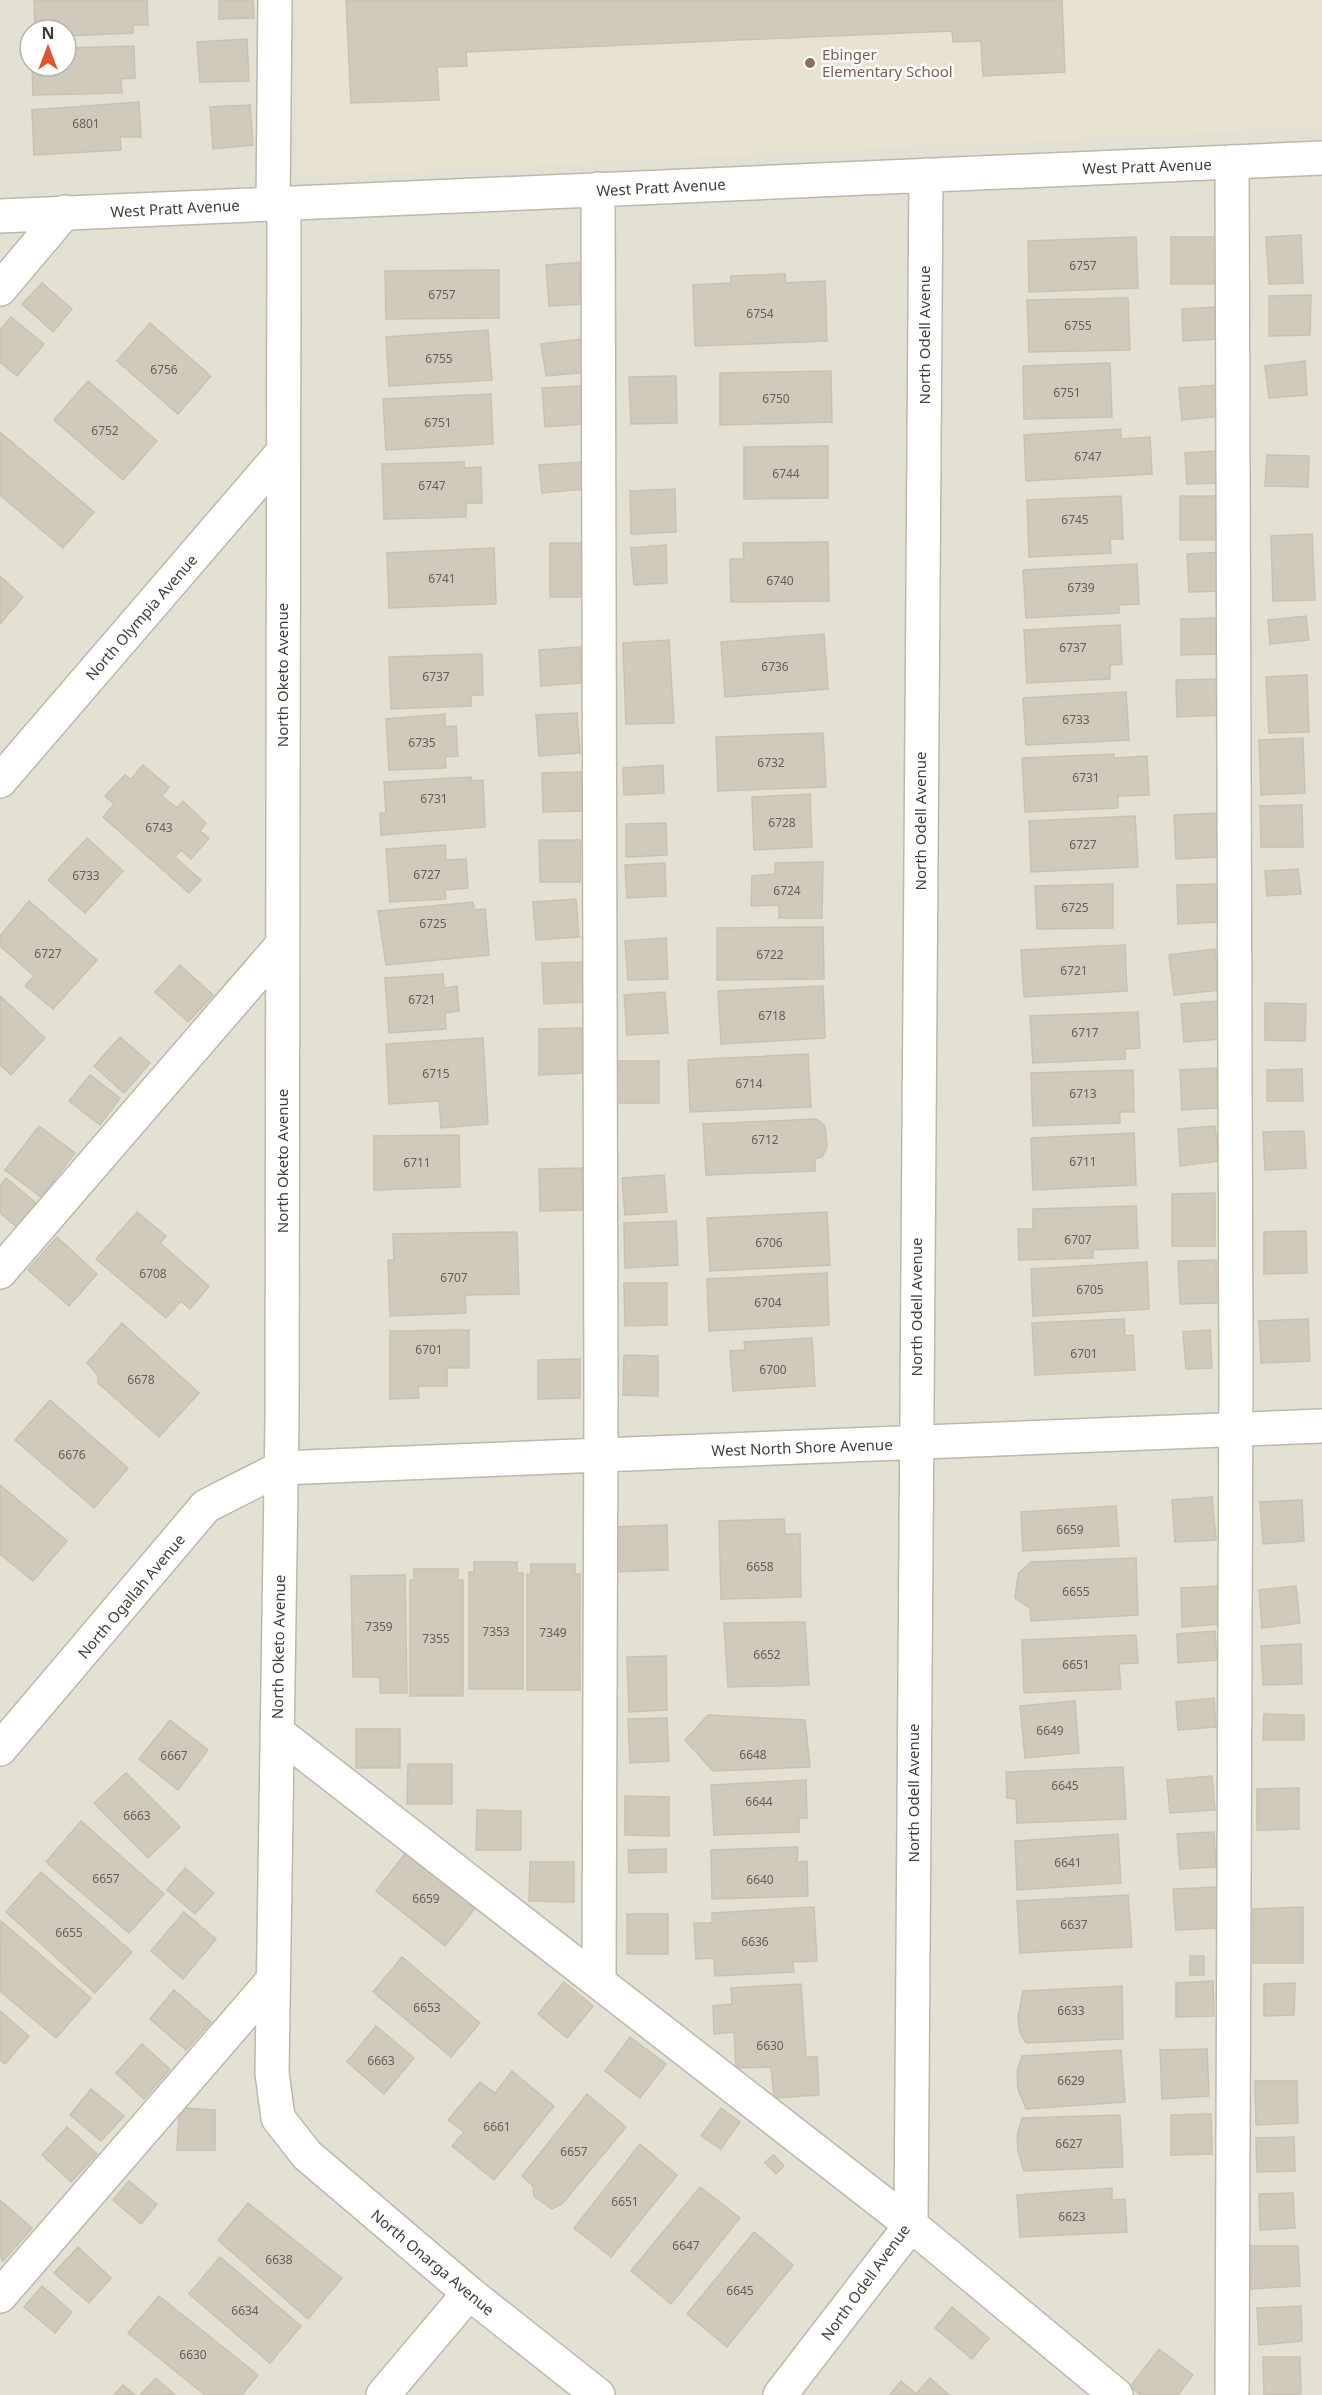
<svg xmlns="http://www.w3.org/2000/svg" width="1322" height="2395" font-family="'Noto Sans',sans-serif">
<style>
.residential{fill:#e3e0d4;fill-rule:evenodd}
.education{fill:#e7e3d0}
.building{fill:#d0cabc;stroke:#cac2b0;stroke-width:1.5}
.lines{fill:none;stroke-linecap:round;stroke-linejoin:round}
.minor-casing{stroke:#bdb8ac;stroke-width:36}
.minor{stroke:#fff;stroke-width:33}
.education-dot{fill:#8d6e63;stroke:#fff;stroke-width:2}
.labels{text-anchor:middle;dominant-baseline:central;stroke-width:5;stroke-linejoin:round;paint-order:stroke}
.number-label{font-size:12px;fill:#656157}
.education-label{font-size:15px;fill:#785e54;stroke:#fff;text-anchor:start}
.street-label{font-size:15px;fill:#413e35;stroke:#fff}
</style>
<rect width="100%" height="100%" fill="#f0ede5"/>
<path class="residential" d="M0,0H1322V2395H0ZM30,30H66V66H30Z"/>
<path class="education" d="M297,0H1322V127L297,177Z"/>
<path class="building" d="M34,0H147L148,25H133V33L66,36V30H35Z
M219,0H253L254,18L219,19Z
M346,0H1062L1065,72L983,76L981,41L953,42L952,31L738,40L466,52L467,66L437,67L439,100L351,103Z
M247,39L249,81L200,82L197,42Z
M134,46L135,78L121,79L122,93L33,95L32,66H66V48Z
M139,102L141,137H120L121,150L34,155L32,110Z
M250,105L253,145L213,149L210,107Z
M1301,235L1303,283L1269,284L1266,237Z
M1136,237L1138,288L1029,292L1028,241Z
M1171,237H1225V284H1171Z
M584,262L586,304L549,306L546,265Z
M499,270V318L386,319L385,271Z
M785,274L786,283L825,281L827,341L695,346L693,285L731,283V276Z
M42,283L72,309L53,332L22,304Z
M1311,295L1310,335L1269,336V296Z
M1128,298L1130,350L1029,352L1027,300Z
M1217,307L1219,339L1183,341L1182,309Z
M11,317L44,344L17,376L0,362V330Z
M150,323L211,376L178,414L117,361Z
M488,330L492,380L389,386L386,337Z
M582,339L586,372L546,376L541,344Z
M1305,361L1307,395L1269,398L1265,366Z
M1110,363L1112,417L1024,419L1023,366Z
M831,371L832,422L720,425V373Z
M676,376L677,423L631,424L629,377Z
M88,381L157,441L123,480L54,420Z
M1218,385L1221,416L1182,420L1179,388Z
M583,386L586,424L545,427L542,388Z
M491,394L493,444L386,450L383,399Z
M1121,429V439L1150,437L1152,474L1026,481L1024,435Z
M0,432L94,512L63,548L0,495Z
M828,446V498L744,499V447Z
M1216,451L1217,483L1187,484L1185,453Z
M1267,455L1309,456L1308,487L1265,486Z
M464,462V468L481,467L482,503H466V517L384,519L382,464Z
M583,462L584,489L542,493L539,465Z
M675,489L676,532L631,534L630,491Z
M1121,496L1123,539H1110L1111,553L1029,557L1027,500Z
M1180,496H1219L1220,540H1180Z
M1312,534L1315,600L1273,601L1271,536Z
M828,542L829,601L731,602L730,559H744L743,543Z
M550,543H586V597H550Z
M666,545L667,583L634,585L631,548Z
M494,548L496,604L389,608L387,553Z
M1223,552L1224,591L1189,592L1187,554Z
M1137,564L1139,604L1119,605V613L1026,618L1023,570Z
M0,576L23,597L0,624Z
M1306,616L1309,640L1270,644L1268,620Z
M1221,618V654L1181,655V619Z
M1120,625L1122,664L1110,665V679L1027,683L1024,630Z
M824,634L828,689L725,697L721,642Z
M669,640L674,723L626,724L623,643Z
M580,647L581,683L541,686L539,650Z
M482,654L483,695H471V706L391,709L389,657Z
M1307,675L1309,732L1269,733L1266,677Z
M1225,679V715L1177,717L1176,680Z
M1126,692L1129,740L1026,745L1023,698Z
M577,713L580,753L539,756L536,715Z
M445,714V727L456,726L458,756L445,757L446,768L389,770L386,719Z
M823,733L826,787L718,791L716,737Z
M1303,738L1305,793L1261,795L1259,740Z
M1114,754V758L1147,756L1149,795L1118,796V808L1025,812L1022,758Z
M143,765L169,787L162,796L177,808L183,801L206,823L200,831L209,838L191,859L181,850L175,857L201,880L189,893L103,817L114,804L105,796L125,775L131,779Z
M663,765L664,793L624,795L623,768Z
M583,772V811L543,812L542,773Z
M471,777L472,781L483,780L485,827L381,835L380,813H386L384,782Z
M810,794L812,847L754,850L752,797Z
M1302,805L1303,847H1261L1260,806Z
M1217,813L1219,857L1176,859L1174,815Z
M1135,816L1138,867L1031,872L1029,821Z
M666,823L667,855L626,857V824Z
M87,838L123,871L85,913L48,880Z
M539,840H581L580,882H540Z
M445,845L446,860L466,859L468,888L445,890L446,899L390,902L386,849Z
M823,862L822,918H779V905L751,906L752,876L775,874V863Z
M665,863L666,896L627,898L625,865Z
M1298,869L1301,894L1267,896L1265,871Z
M1113,884V928L1037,929L1035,886Z
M1218,884L1219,922L1178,924L1177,885Z
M576,899L579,937L536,940L533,902Z
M29,901L97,960L53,1009L25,986L34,976L0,946V936Z
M473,902L474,910L485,909L489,955L386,965L378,911Z
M823,927L824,979L717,980V928Z
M666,938L668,979L628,980L625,941Z
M1125,945L1127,991L1024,997L1021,950Z
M1215,949L1220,990L1174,995L1169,955Z
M583,962V1002L544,1004L542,963Z
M180,965L213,995L188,1022L155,992Z
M443,974L444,988L457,986L459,1011L445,1013L446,1029L389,1033L385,978Z
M823,986L825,1038L721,1044L718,991Z
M665,992L668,1033L627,1035L624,995Z
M0,996L45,1038L11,1075L0,1065Z
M1218,1001L1221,1039L1184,1042L1181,1004Z
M1265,1003L1306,1004L1305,1041L1265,1040Z
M1138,1012L1140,1048L1125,1049V1059L1033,1063L1030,1016Z
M582,1028L584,1073L539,1075V1029Z
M120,1037L150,1063L124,1093L94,1066Z
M483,1038L488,1124L441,1128L439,1101L389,1104L386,1044Z
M808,1054L811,1107L690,1112L688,1060Z
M615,1061H659V1103H616Z
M1217,1068L1218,1108L1182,1110L1180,1070Z
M1302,1069L1303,1101H1267V1070Z
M1133,1070L1134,1112H1120V1123L1033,1126L1031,1073Z
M90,1075L120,1098L100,1125L69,1101Z
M816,1119L825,1126L827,1147L822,1157L815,1159V1171L706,1175L703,1124Z
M39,1126L75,1153L41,1197L5,1170Z
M1215,1126L1219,1161L1180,1166L1178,1129Z
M1304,1131L1306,1168L1265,1170L1263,1132Z
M1134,1133L1136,1185L1033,1190L1031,1138Z
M459,1135L460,1187L374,1190V1136Z
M582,1168L583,1210L540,1211L539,1169Z
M664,1175L667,1212L625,1215L622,1178Z
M6,1178L36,1203L17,1227L0,1213V1186Z
M1215,1193V1246H1172V1194Z
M1136,1206L1138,1248L1093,1250V1258L1019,1260L1018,1229H1033V1209Z
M137,1212L166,1236L160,1243L209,1286L190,1309L181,1301L166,1318L96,1259Z
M827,1212L830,1265L710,1271L707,1218Z
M676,1221L678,1265L625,1268L624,1223Z
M1306,1231L1307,1273L1264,1274V1232Z
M517,1232L519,1294L465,1295L466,1313L390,1316L388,1260H394L393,1234Z
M57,1237L97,1274L69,1306L28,1270Z
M1216,1260L1217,1303L1180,1304L1178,1261Z
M1147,1262L1149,1309L1033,1316L1031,1269Z
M827,1273L829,1325L709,1331L707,1279Z
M624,1283H667V1325L625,1326Z
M1124,1319L1125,1336L1133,1335L1135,1370L1035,1375L1032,1323Z
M1308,1319L1310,1361L1261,1363L1259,1321Z
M122,1323L199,1393L159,1437L98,1383V1375L87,1363Z
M469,1330V1368H447V1386H418L419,1398L390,1399V1331Z
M1210,1330L1212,1368L1186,1369L1183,1332Z
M812,1338L815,1386L733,1391L730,1351L745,1350L744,1342Z
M624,1355L658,1356V1396L623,1395Z
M580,1359V1398L538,1399V1360Z
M50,1400L128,1468L94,1508L15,1440Z
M0,1485L67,1541L33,1581L0,1554Z
M1212,1497L1216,1540L1175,1542L1172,1500Z
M1302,1500L1304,1541L1263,1544L1260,1502Z
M1116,1506L1119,1546L1023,1551L1021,1512Z
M784,1519L785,1534H800L801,1597L721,1599L719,1521Z
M667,1525L668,1570L610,1572L609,1527Z
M1136,1558L1138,1615L1031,1621L1030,1608L1015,1598L1018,1574L1031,1562Z
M474,1562H517V1573H523V1689H469V1572H474Z
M531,1564H575V1574H580V1690H527V1574H531Z
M414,1569H458V1580H463V1696H410V1580H414Z
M405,1575L407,1693H380V1677H353L351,1576Z
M1220,1586L1222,1624L1182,1627L1181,1588Z
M1296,1586L1300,1623L1262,1628L1259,1590Z
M805,1622L809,1685L728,1687L724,1623Z
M1215,1631L1217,1660L1178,1663L1177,1634Z
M1136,1635L1138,1663L1119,1664L1121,1689L1024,1693L1022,1640Z
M1301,1644L1302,1684L1263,1685L1261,1646Z
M666,1656L667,1710L629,1712L627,1657Z
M1214,1698L1216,1727L1178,1730L1176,1702Z
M1075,1701L1079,1753L1025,1758L1020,1706Z
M1264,1714L1304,1715V1740H1263Z
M708,1715L805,1720L810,1767L713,1771L685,1740Z
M667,1718L669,1761L630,1763L628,1719Z
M170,1720L208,1750L178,1790L139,1759Z
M356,1729H400V1768H356Z
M408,1764H452V1804H407Z
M1123,1767L1126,1819L1017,1823L1016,1799L1007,1798L1006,1772Z
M126,1773L180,1827L148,1858L94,1803Z
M1212,1776L1215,1810L1170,1813L1167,1780Z
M806,1780L807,1818H799V1832L714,1835L711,1785Z
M1299,1788V1829L1257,1830V1789Z
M625,1796L669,1797V1836L625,1835Z
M477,1810L521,1811V1850H476Z
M81,1821L164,1894L129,1933L46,1862Z
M1214,1832L1216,1867L1180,1869L1177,1834Z
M1118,1834L1121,1883L1017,1890L1015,1841Z
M798,1847L797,1862L807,1861L808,1896L712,1899L711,1850Z
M666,1849V1872L629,1873L628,1850Z
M407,1851L477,1906L445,1946L376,1891Z
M530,1862H574V1902L529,1901Z
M185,1868L214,1893L195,1914L167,1890Z
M41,1872L132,1952L95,1993L6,1912Z
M1218,1887L1219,1928L1176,1930L1173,1889Z
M1128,1895L1132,1947L1020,1953L1017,1901Z
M814,1907L817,1961L793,1962L794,1972L715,1976L714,1958L696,1959L694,1923H712V1913Z
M1303,1907V1963H1253V1909Z
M184,1912L216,1939L183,1979L151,1951Z
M627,1914H668V1954H627Z
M1,1921L91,1998L56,2038L0,1991Z
M1190,1956H1204V1975H1190Z
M402,1957L480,2023L451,2057L373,1992Z
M1213,1981L1214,2016L1176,2017V1983Z
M564,1982L593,2006L567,2038L538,2014Z
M1295,1983L1294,2015L1264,2016V1984Z
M801,1984L806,2057H817L819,2095L774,2098L771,2067L736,2068L734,2032L714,2034L713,2006L732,2004L731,1988Z
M1122,1986L1123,2039L1026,2043L1020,2033L1018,2017L1023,1991Z
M174,1990L211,2022L186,2050L150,2019Z
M0,2011L29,2036L5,2064L0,2060Z
M376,2026L414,2058L384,2094L347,2062Z
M630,2037L666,2064L640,2098L605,2071Z
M142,2044L170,2069L144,2099L116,2073Z
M1207,2049L1209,2096L1162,2099L1160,2050Z
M1121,2050L1125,2102L1026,2109L1018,2089L1017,2071L1022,2056Z
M512,2071L554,2106L494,2180L452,2146L464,2132L448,2120L480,2082L495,2093Z
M1255,2081H1297L1298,2123L1256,2125Z
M91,2089L124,2116L101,2141L70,2115Z
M587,2094L626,2127L562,2204L552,2209L534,2196L533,2186L522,2176Z
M183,2108L215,2110V2150H177L179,2119Z
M721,2108L740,2122L721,2149L701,2136Z
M1211,2114L1212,2154L1171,2155V2115Z
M1120,2115L1123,2167L1024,2171L1018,2151L1017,2136L1022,2118Z
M67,2127L97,2154L71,2182L42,2155Z
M1294,2137L1295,2171L1257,2172L1256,2138Z
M640,2144L677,2175L611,2257L574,2228Z
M774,2155L784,2166L776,2174L765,2162Z
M129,2181L157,2204L141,2224L113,2200Z
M700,2187L740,2218L671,2304L631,2271Z
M1112,2188V2200L1125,2199L1127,2232L1020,2237L1017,2195Z
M1293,2193L1295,2228L1260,2230L1259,2194Z
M0,2200L32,2228L3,2261L0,2257Z
M248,2203L342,2278L308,2319L218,2240Z
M754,2232L793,2265L727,2347L687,2314Z
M1250,2246H1298L1300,2286L1250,2289Z
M78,2247L111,2278L89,2303L54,2273Z
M220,2257L301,2326L270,2363L189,2294Z
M42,2286L72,2312L55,2333L24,2307Z
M159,2296L258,2375L242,2395H205L128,2333Z
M1301,2306L1302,2341L1259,2345L1257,2308Z
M952,2307L989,2338L972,2359L935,2328Z
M1159,2349L1193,2375L1178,2395H1141L1130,2387Z
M1263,2357H1300L1301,2394L1264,2395Z
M156,2378L175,2395H140Z
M930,2378L949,2395H890L901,2381L916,2394Z
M123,2385L135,2395H114Z"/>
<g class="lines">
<defs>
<path id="minor" d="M1232,162L1236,1375L1232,2395
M598,189L601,1403L599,1982
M273,203L275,0
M284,203L282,1420L272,2073L278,2118L307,2155L469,2293L598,2395
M0,216L1322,158
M0,289L65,212
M0,781L282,453
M0,1272L282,945
M277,1732L911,2225L1116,2395
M0,1749L206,1506L281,1468L1322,1426
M0,2296L273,1980
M383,2395L469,2293
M780,2395L911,2225L926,175"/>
</defs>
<use href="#minor" class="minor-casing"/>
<use href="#minor" class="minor"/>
</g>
<circle class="education-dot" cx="810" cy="63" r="6"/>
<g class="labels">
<g class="number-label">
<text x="86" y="123">6801</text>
<text x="1083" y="265">6757</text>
<text x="442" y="294">6757</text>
<text x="760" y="313">6754</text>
<text x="1078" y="325">6755</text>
<text x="439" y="358">6755</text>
<text x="164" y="369">6756</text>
<text x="1067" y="392">6751</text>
<text x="776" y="398">6750</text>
<text x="438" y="422">6751</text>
<text x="105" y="430">6752</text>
<text x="1088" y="456">6747</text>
<text x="786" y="473">6744</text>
<text x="432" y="485">6747</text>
<text x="1075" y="519">6745</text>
<text x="442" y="578">6741</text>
<text x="780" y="580">6740</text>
<text x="1081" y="587">6739</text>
<text x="1073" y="647">6737</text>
<text x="775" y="666">6736</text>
<text x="436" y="676">6737</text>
<text x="1076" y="719">6733</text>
<text x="422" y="742">6735</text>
<text x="771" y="762">6732</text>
<text x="1086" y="777">6731</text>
<text x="434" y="798">6731</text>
<text x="782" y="822">6728</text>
<text x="159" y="827">6743</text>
<text x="1083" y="844">6727</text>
<text x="427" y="874">6727</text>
<text x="86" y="875">6733</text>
<text x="787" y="890">6724</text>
<text x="1075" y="907">6725</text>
<text x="433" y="923">6725</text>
<text x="48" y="953">6727</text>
<text x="770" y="954">6722</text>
<text x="1074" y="970">6721</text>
<text x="422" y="999">6721</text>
<text x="772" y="1015">6718</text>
<text x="1085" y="1032">6717</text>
<text x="436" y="1073">6715</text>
<text x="749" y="1083">6714</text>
<text x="1083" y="1093">6713</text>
<text x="765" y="1139">6712</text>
<text x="1083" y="1161">6711</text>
<text x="417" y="1162">6711</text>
<text x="1078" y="1239">6707</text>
<text x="769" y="1242">6706</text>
<text x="153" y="1273">6708</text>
<text x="454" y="1277">6707</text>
<text x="1090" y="1289">6705</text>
<text x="768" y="1302">6704</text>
<text x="429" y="1349">6701</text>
<text x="1084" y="1353">6701</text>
<text x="773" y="1369">6700</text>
<text x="141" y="1379">6678</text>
<text x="72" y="1454">6676</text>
<text x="1070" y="1529">6659</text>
<text x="760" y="1566">6658</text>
<text x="1076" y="1591">6655</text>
<text x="379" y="1626">7359</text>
<text x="496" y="1631">7353</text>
<text x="553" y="1632">7349</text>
<text x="436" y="1638">7355</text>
<text x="767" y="1654">6652</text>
<text x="1076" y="1664">6651</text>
<text x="1050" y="1730">6649</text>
<text x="753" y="1754">6648</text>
<text x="174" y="1755">6667</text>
<text x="1065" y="1785">6645</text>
<text x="759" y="1801">6644</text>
<text x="137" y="1815">6663</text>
<text x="1068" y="1862">6641</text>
<text x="106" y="1878">6657</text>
<text x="760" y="1879">6640</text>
<text x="426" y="1898">6659</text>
<text x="1074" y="1924">6637</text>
<text x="69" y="1932">6655</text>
<text x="755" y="1941">6636</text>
<text x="427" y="2007">6653</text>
<text x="1071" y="2010">6633</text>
<text x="770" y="2045">6630</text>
<text x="381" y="2060">6663</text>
<text x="1071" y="2080">6629</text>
<text x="497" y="2126">6661</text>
<text x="1069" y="2143">6627</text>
<text x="574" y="2151">6657</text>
<text x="625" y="2201">6651</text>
<text x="1072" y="2216">6623</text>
<text x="686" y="2245">6647</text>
<text x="279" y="2259">6638</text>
<text x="740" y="2290">6645</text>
<text x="245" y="2310">6634</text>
<text x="193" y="2354">6630</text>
</g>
<g class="education-label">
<text x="822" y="54">Ebinger<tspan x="822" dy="17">Elementary School</tspan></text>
</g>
<g class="street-label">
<text transform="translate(1147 166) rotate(-2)">West Pratt Avenue</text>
<text transform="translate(661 187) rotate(-3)">West Pratt Avenue</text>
<text transform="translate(175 208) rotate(-3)">West Pratt Avenue</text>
<text transform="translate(924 335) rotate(-90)">North Odell Avenue</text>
<text transform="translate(141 617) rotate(-49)">North Olympia Avenue</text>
<text transform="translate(282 675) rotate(-90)">North Oketo Avenue</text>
<text transform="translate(920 821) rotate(-90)">North Odell Avenue</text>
<text transform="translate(282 1161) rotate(-90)">North Oketo Avenue</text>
<text transform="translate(916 1307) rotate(-90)">North Odell Avenue</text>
<text transform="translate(802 1447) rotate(-2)">West North Shore Avenue</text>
<text transform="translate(131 1596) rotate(-50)">North Ogallah Avenue</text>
<text transform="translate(278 1647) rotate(-89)">North Oketo Avenue</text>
<text transform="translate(913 1793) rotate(-90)">North Odell Avenue</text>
<text transform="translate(433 2262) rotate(40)">North Onarga Avenue</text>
<text transform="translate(865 2282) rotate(-54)">North Odell Avenue</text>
</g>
</g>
<g transform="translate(48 48)"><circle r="28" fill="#ffffff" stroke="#b3b2ae" stroke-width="1.5"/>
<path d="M0-4.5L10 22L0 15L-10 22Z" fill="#df552d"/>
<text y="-9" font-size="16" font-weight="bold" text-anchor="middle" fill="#413e35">N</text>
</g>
</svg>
